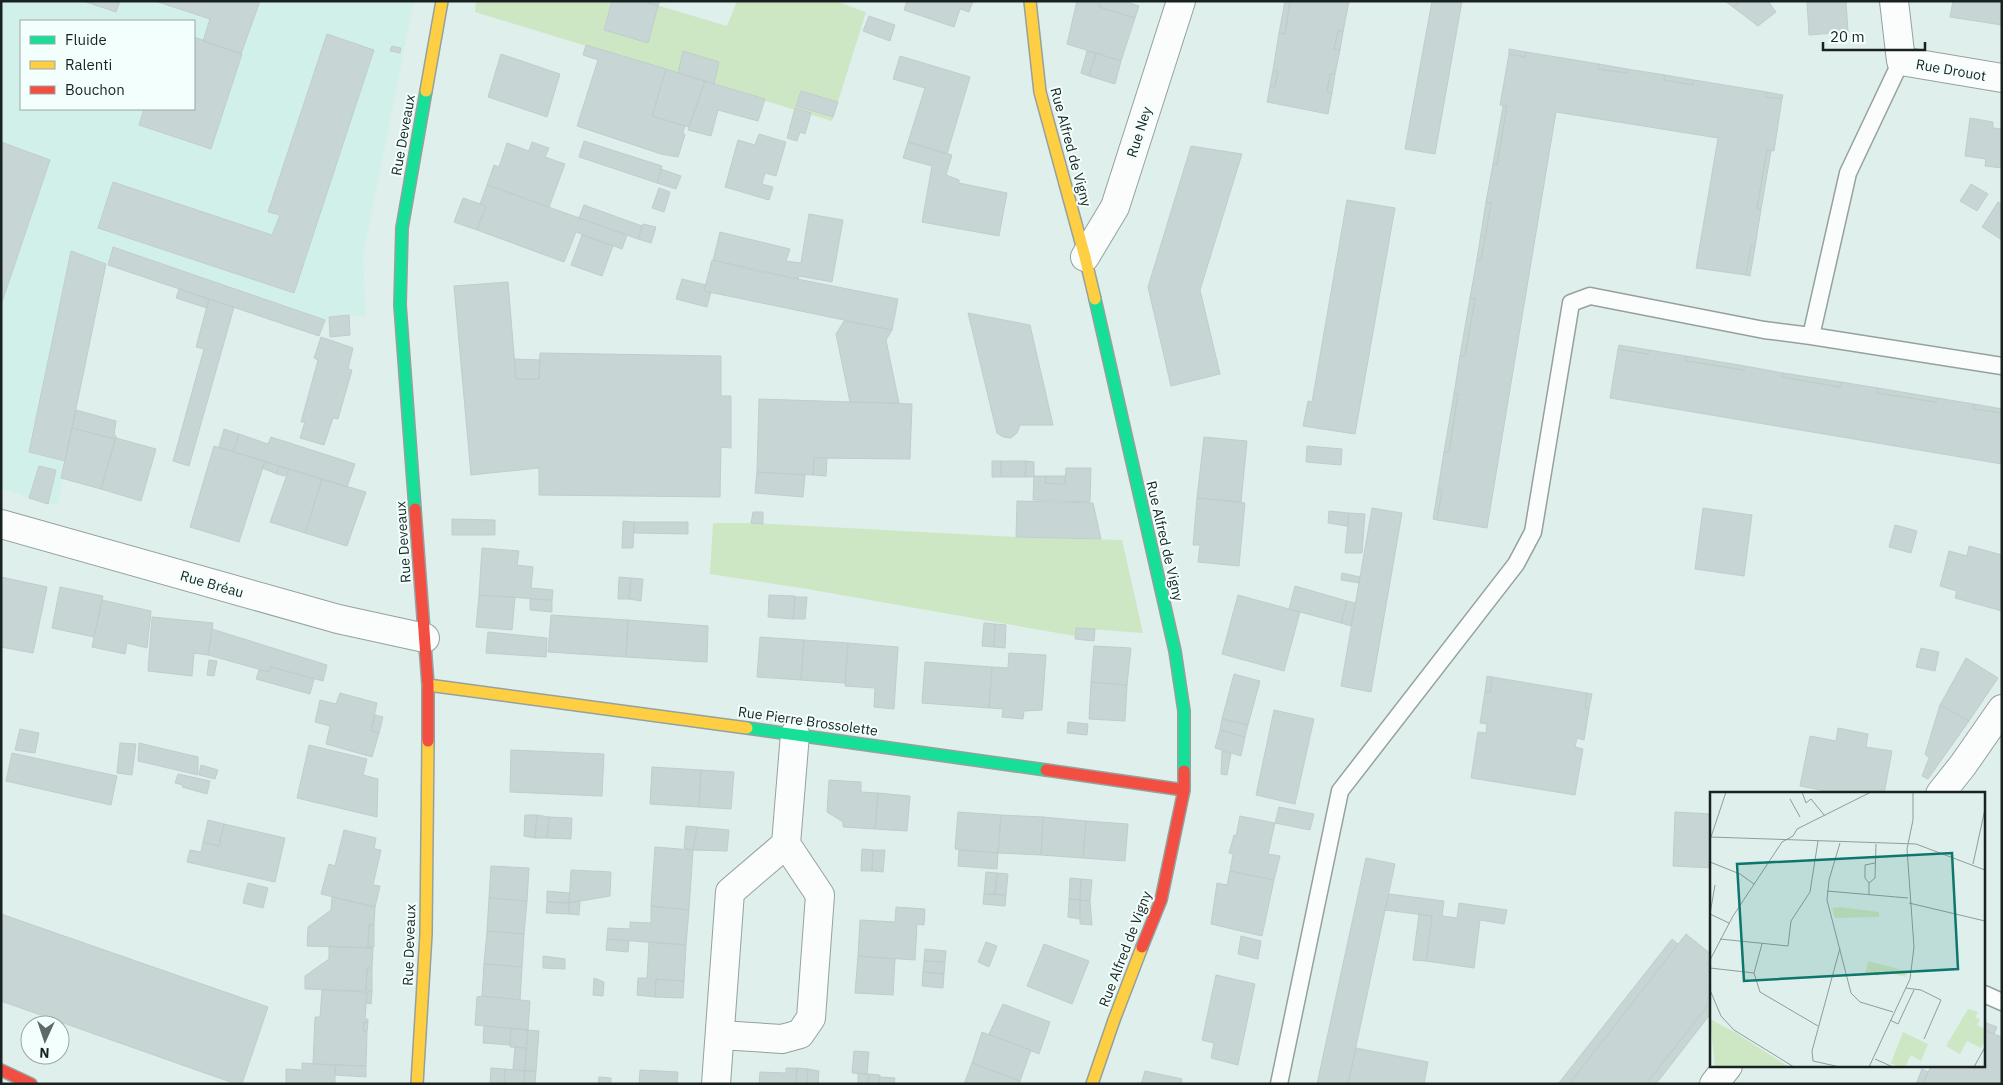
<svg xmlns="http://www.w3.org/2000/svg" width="2003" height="1085" font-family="'IBM Plex Sans',sans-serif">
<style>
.built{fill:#d2f0ea;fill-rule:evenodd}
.green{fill:#cde7c4}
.building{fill:#c7d5d4;stroke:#c1cdcd}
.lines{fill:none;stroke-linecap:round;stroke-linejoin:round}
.lane-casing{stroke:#95a19e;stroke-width:19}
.street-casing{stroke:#95a19e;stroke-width:30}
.fast-casing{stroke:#95a19e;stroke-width:14}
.slow-casing{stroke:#95a19e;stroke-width:14}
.jam-casing{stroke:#95a19e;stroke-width:14}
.lane{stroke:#fafdfc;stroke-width:16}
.street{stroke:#fafdfc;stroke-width:28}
.fast{stroke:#16e098;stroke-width:11}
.slow{stroke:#ffcf43;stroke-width:11}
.jam{stroke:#f24e42;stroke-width:11}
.labels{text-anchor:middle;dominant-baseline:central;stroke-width:4;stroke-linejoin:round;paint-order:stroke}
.street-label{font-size:14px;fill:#182321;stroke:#f3fffd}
.inset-road{fill:none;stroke:#8f9d9b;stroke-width:1}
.view{fill:#0f766e;fill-opacity:0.15;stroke:#0f766e;stroke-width:2.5}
.inset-edge{fill:none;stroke:#182321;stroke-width:2.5}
</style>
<rect width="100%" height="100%" fill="#dfefec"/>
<path class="built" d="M1,1H414L363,256L366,317L349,315L329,317L319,336L106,264L58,505L48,504L1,489ZM21,21H194V109H21Z"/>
<path class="green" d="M476,1H643L727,26L737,1H835L866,12L832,121L475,12Z
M713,523H751L1016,537L1122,540L1143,633L1076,628L1075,636L807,589L710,574Z"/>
<path class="building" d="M83,1H120L116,12Z
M155,1H260L241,54L203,41L210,19Z
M612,1H643L658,6L648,43L604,30Z
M643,1H660L658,6Z
M907,1H973L969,12L960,9L954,27L904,10Z
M1077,1H1100L1099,7L1135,18L1121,61L1067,44Z
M1100,1H1124L1139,6L1135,18L1099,7Z
M1285,1H1290L1285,34L1279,33Z
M1290,1H1349L1343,32L1338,30L1334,49L1340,50L1335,74H1330L1327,92L1332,93L1328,114L1267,102L1270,86L1275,87L1278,71L1273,70L1279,33L1285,34Z
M1432,1H1462L1435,154L1405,149Z
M1725,1H1740L1733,7Z
M1740,1H1768L1776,12L1758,26L1733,7Z
M1807,1H1846L1848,32L1809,35Z
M1953,1H2002V25L1950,17Z
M869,16L895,25L890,41L863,31Z
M1338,30L1343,32L1340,50L1334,49Z
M327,34L374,50L294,293L98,228L113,182L272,235L280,215L268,212Z
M194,37L242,54L211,149L139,125L144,109H194Z
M586,45L666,69L652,116L685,126L683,132L685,135L678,157L661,154L577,126L598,60L583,55Z
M392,46L401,48L400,53L390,51Z
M1509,49L1526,52L1525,57L1509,54Z
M683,51L719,62L714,84L678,73Z
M1087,51L1096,53L1089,76L1081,73Z
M1526,52L1599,64L1598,69L1627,73V69L1665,75L1664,80L1693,85L1694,80L1767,92L1766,97L1782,99L1774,151L1767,150L1757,208L1761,209L1755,247L1751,246L1746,275L1696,268L1718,138L1556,112L1487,528L1437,520L1442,490L1438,489L1444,452H1449L1458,394H1454L1460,356H1465L1475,299L1470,298L1477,259L1481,260L1491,203L1486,202L1493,164L1497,165L1507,106L1500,105L1509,54L1525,57Z
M1096,53L1121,61L1115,84L1089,76Z
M501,54L560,74L547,117L488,97Z
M900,56L970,77L947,154L908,142L925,88L893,79Z
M1599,64L1627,69V73L1598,69Z
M666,69L705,81L689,127L652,116Z
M1273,70L1278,71L1275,87L1270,86Z
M1330,74H1335L1332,93L1327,92Z
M1665,75L1694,80L1693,85L1664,80Z
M705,81L765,99L758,121L718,110L711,136L688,130Z
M801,91L838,102L833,117L796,106Z
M1767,92L1783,95L1782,99L1766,97Z
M1503,106H1507L1497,165L1493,164Z
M795,108L811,113L805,134L800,132L797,141L787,138Z
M1970,118L1993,122V128L2002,129V168L1985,166L1986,159L1965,156Z
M759,134L786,142L776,176L765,173L762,184L773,187L769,200L725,187L738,140L755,145Z
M584,141L662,166L657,183L579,157Z
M1,142L50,160L1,305Z
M532,142L549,148L545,157L565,164L549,207L487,185L494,165L499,167L507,143L529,151Z
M908,142L952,155L946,175L959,180V183L1007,193L999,236L922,222L932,166L903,158Z
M1191,146L1242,154L1200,290L1220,374L1171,386L1148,287Z
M1767,150L1771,151L1761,209L1757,208Z
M661,169L681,176L676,189L657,183Z
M1971,184L1988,194L1977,211L1960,201Z
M487,185L627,235L622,249L576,232L564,262L477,230L486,206L480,204Z
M659,188L670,192L664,212L652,208Z
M463,198L486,206L477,230L454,222Z
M1347,200L1395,208L1355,434L1303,426L1308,401L1312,402Z
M1486,202L1491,203L1481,260L1477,259Z
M1998,202L2002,204V240L1982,227Z
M584,205L642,226L638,239L579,218Z
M809,214L843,220L832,282L799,276L798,279L713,260L720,232L790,249L786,261L801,263Z
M643,224L656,227L651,243L638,239Z
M582,235L613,246L602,276L571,265Z
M1751,246L1755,247L1750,276L1746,275Z
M113,247L325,320L319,336L108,265Z
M71,251L106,264L65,461L29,452Z
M712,260L757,271L898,299L892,330L704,291Z
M682,279L706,285L704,291L711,292L707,307L676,299Z
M508,282L516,379H539L540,353L721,356V396H731V448L721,447L720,497L539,495V468L471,475L454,286Z
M179,289L209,299L207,308L176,298Z
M1470,298L1475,299L1465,356H1460Z
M209,299L234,307L189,466L173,461L204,349L196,347Z
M968,313L1030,325L1053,425H1020L1017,433L1011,438L1003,437L997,433Z
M349,315L350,335L330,337L329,317Z
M844,321L892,330L886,340L899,403L850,402L836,334Z
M321,337L353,348L348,369L352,370L338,419L333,418L324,445L300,438L305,422H301L318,360L314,358Z
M1619,345L1649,350L1648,354L1618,349Z
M1618,349L1648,354L1649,350L1686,356V361L1744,370L1745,366L1783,373L1782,377L1840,387L1841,382L1878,388L1877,393L1936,402L1937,398L1974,404V409L2002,413V464L1610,398Z
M1686,356L1715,361L1745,366L1744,370L1686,361Z
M514,359L540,360L539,379H516Z
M1783,373L1841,382L1840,387L1782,377Z
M1878,388L1937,398L1936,402L1877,393Z
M1454,394H1458L1449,452H1444Z
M759,399L912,404L910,459L814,458L813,475L757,472Z
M1974,404L2002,409V413L1974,409Z
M76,410L116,421L114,435L117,437L115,439L72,428Z
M72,428L115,439L101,489L61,478Z
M224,429L239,434L233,452L219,447Z
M239,434L268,444L271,437L355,464L347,487L233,452Z
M1204,437L1247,441L1241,502L1197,498Z
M116,438L156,449L141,501L101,489Z
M214,446L265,461L239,542L190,527Z
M1307,446L1342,449L1341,465L1306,462Z
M814,458H827L826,476L813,475Z
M265,461L279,466L277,474L262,468Z
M992,461H1001V477H992Z
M1001,461H1026L1025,477H1001Z
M1026,461L1034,462V477H1025Z
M39,466L56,470L48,504L29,498Z
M279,466L289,469L285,476L277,474Z
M1066,468H1091L1090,502L1033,500L1034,476H1046L1045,483L1065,484Z
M289,469L322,479L305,533L270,522Z
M757,472L805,475L803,497L755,493Z
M1046,476H1065V484L1045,483Z
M322,479L366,492L347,546L305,533Z
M1438,489L1442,490L1437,520L1433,519Z
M1197,498L1245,503L1239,566L1198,562L1200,545H1193Z
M1017,501L1093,503L1101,539L1016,537Z
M1372,508L1402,513L1371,692L1341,686Z
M1703,508L1752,515L1744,576L1695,569Z
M1329,511L1349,513L1347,526L1328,523Z
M753,512H763V524L751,523Z
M1349,513L1365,514L1362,553H1345Z
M452,519L495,520V535H452Z
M623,521L634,522L633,548H622Z
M634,522H688V534L634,533Z
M1895,525L1917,531L1911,553L1889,547Z
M1969,546L2002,555V611L1955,598L1957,591L1940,586L1949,551L1967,556Z
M482,548L519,551L517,565L533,567L531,588L553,590L552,600L479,595Z
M1342,573L1360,577L1359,583L1341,580Z
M1,577L47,587L33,653L1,647Z
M619,577L631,578L629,599H618Z
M631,578L643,579L641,601L629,599Z
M1295,586L1347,601L1341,623L1289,609Z
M60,587L103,596L94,637L52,628Z
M479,595L515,597L512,630L476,627Z
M769,595L795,596L793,619L768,617Z
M1238,595L1300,612L1284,671L1222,654Z
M795,597H807L805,619H793Z
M530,599L552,600V612L530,610Z
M102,600L151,611L147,648L127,643L125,654L92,647Z
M1347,601L1355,603L1351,626L1341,623Z
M551,615L628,620L626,657L548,652Z
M152,617L213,623L208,655L194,653L192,676L148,671Z
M628,620L708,626L707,662L626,657Z
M984,623L995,624L994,647L982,646Z
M995,624L1006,625L1005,648L994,647Z
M1076,628L1095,629L1094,641L1075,639Z
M212,629L327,665L323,681L271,667L269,672L208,655Z
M488,632L547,638L546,657L486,653Z
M760,637L804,640L801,680L757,677Z
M804,640L848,643L845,683L801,680Z
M848,643L898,647L894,709L874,707L875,688L845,686Z
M1094,646L1131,648L1127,685L1091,682Z
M1921,648L1939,652L1935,671L1916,667Z
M1009,653L1046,655L1042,710L1024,711L1023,719L1002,717L1003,709L989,708L992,667L1008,668Z
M1966,658L1998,678L1969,721L1940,705Z
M209,660L217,661L214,676L207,675Z
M925,662L992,667L989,708L922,703Z
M271,667L314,679L310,694L256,679L259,670L269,672Z
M1234,674L1260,681L1248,725L1222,719Z
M1487,676L1492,677L1490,692H1485Z
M1492,677L1587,693L1585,708L1589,709L1584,740L1577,738L1575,747L1583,749L1575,795L1471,778L1478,732L1486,733L1487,724L1480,723L1485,692H1490Z
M1091,682L1127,685L1125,721L1089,719Z
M340,693L377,703L371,731L379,733L372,757L326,744L330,726L315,722L320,700L336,704Z
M1587,693L1592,694L1589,709L1585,708Z
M1940,705L1969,721L1928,779L1922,776L1929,758L1925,754Z
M1274,710L1314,719L1295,804L1256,795Z
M375,715L383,717L379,733L371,731Z
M1222,719L1248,725L1245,737L1220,730Z
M1068,722L1088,724L1087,735L1067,733Z
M1838,728L1868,734L1866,747L1892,751L1884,794H1841L1800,786L1810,736L1836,741Z
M20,729L39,733L35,753L15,750Z
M1220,730L1245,737L1241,756L1215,748Z
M120,743L136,744L132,775L117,773Z
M139,743L198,757V775L138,761Z
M309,745L367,759L363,775L378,779L377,817L297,798Z
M511,750L604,754L602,796L510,792Z
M1222,751L1231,754L1227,775L1221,774Z
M12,753L117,776L111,805L6,781Z
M201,765L218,770L215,779L199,775Z
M652,767L701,770L699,807L650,804Z
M701,770L734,772L731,809L699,807Z
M178,774L210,781L207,794L182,787L183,785L175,783Z
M829,780L861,782V792L878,793L875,829L843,827V822L827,812Z
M878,793L910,796L907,831L875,829Z
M1279,807L1314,814L1310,830L1275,823Z
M958,812L1001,815L998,853L955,849Z
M1675,812L1712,814V868L1673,866Z
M525,815H537L535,838L524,836Z
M537,815L549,817L547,838H535Z
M1001,815L1043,817L1041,855L998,853Z
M1240,816L1275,823L1268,854L1280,856L1274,880L1230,871L1233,854L1229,853L1234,835L1236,836Z
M549,817L572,818L571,839L547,838Z
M1043,817L1086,821L1083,858L1041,855Z
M208,820L224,824L219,846L203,842Z
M1086,821L1128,824L1125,861L1083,858Z
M224,824L285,838L275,882L187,862L190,850L201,852L203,842L219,846Z
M686,826L697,827L693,850L684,848Z
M697,827L729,830L727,851L693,850Z
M344,830L376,838L374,849L381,850L373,885L380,886L375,907L321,894L329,864L335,866Z
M655,847L693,850L689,910L651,906Z
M862,849L873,850L872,871H861Z
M873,850H885L883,872L872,871Z
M959,850L998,853L997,869L958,866Z
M1366,858L1395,864L1348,1084H1317Z
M491,866L529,868L527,901L489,898Z
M571,870L611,872L610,896L569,903Z
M1230,871L1274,880L1262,936L1211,924L1217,883L1227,885Z
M986,872L997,873L995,894H984Z
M997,873L1008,874L1006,895L995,894Z
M1070,878L1081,879L1080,900L1069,899Z
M1081,879L1092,880L1090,901L1080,900Z
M248,883L268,888L263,908L243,903Z
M547,891L570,893L569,903L547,902Z
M984,894L1006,895L1005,906L983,904Z
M1389,894L1444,901L1442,916L1457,918L1459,903L1507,910L1504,924L1480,920L1474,968L1426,961L1432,916L1385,910Z
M332,897L375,907L374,925L369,924L368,947L373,948L307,946L308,927L331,910Z
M489,898L527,901L524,934L487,931Z
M1069,899L1080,900V919L1068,917Z
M1080,900L1090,901L1092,925L1080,924Z
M580,901L579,915L569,914V903Z
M547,902L569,903V914L546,913Z
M651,906L689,910L686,945L607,939L608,928L630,929V922L651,923Z
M896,907L925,909L924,925L917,924L915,960L858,956L860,920L895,922Z
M1,914L268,1007L242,1084H236L1,1001Z
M1419,914L1432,916L1426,961L1413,960Z
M369,924L374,925V947H368Z
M487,931L524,934L522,967L484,964Z
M1686,934L1712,955V1000L1646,1084H1569Z
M1241,936L1261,941L1258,959L1238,954Z
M607,939L629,941L628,952L606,950Z
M1672,939L1678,944L1569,1084H1558Z
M649,942L686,945L684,981L656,979L655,997L637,995L638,978H647Z
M986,942L997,946L989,967L978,962Z
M1044,944L1089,961L1072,1004L1027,986Z
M329,946L373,948L372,968H367L366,991L305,989V976L329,959Z
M925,949L946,951L945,962L924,961Z
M543,956L565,959V969L543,968Z
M858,956L895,959L893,995L855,993Z
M924,961L945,962L944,974L923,972Z
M484,964L522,967L520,1000L482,996Z
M367,968H372V991H366Z
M923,972L944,974L943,988L922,986Z
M1216,975L1255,984L1238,1065L1211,1058L1214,1043L1202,1040Z
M594,978L604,982L603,996L593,995Z
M656,979L684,981L683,998L655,997Z
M322,990L367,992L365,1019H368V1022H364L363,1031L367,1032L366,1066L313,1064L315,1017H320Z
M372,991L371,1004L366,1003L367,992Z
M482,996L530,1001L528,1030L475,1025L477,997Z
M1712,1000V1012L1656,1084H1646Z
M1003,1004L1050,1022L1039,1054L989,1034Z
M364,1022H368L367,1032L363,1031Z
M1984,1022L1997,1027L1994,1034L1984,1030Z
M484,1026L511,1028L510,1045L483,1043Z
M511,1028L528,1030L526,1048L510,1047Z
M528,1030L539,1031L536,1071H525Z
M1984,1030L2002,1037V1084H1923L1931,1066H1984Z
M982,1032L1031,1050L1020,1081L972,1063Z
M515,1047L526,1048L525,1071L513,1069Z
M1356,1048L1428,1062L1424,1084H1348Z
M854,1051L869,1052L867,1074L852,1073Z
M302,1063L335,1065V1084H286V1069L302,1070Z
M972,1063L1020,1081L1019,1084H964Z
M335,1065L366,1066V1077L335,1075Z
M491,1068L505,1069L504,1084H490Z
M786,1068H797L796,1084H759L760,1072L786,1073Z
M797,1068L808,1069L807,1084H796Z
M505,1069L525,1071L524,1084H504Z
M808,1069L819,1071L818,1084H807Z
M1922,1069L1928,1072L1923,1084H1916Z
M640,1070L678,1072L677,1084H639Z
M525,1071H536L535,1084H524Z
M1145,1071L1182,1079L1181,1084H1141Z
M858,1073L869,1074L868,1084H858Z
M869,1074L880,1075L879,1084H868Z
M599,1077L611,1078V1084H598Z
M880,1077L895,1078L894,1084H879Z"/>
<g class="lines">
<defs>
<path id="lane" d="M1811,336L1848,173L1901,61
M1984,994L2002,1002
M1279,1084L1340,791L1516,564L1533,532L1571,303L1590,296L1764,330L1811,336L2002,366"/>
<path id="street" d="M1894,1L1901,61L2002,78
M1085,257L1115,207L1181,1
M1,524L338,619L425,638
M1940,794L1963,765L2002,709
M720,1035L782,1039L800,1034L811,1018L820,895L786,844
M716,1084L730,892L786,844L795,734
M1714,1084L1728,1066"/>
<path id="fast" d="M1095,299L1175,651L1184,711V771
M415,509L400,305L402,228L426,91
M747,728L1046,770"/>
<path id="slow" d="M1030,1L1040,92L1085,257L1095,299
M426,91L442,1
M428,685L747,728
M417,1084L426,934L428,741
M1092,1084L1114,1020L1142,947"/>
<path id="jam" d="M415,509L428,685V741
M1046,770L1184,790
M1142,947L1161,900L1184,790V771
M1,1070L31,1084"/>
</defs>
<use href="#lane" class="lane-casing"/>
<use href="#street" class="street-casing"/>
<use href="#fast" class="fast-casing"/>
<use href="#slow" class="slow-casing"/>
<use href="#jam" class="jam-casing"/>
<use href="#lane" class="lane"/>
<use href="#street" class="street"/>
<use href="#fast" class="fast"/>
<use href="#slow" class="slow"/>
<use href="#jam" class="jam"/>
</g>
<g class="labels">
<g class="street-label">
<text transform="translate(1951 70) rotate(10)">Rue Drouot</text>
<text transform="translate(1139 132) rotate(-72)">Rue Ney</text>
<text transform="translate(403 135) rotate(-80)">Rue Deveaux</text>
<text transform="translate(1071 147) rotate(75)">Rue Alfred de Vigny</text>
<text transform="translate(1165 541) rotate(77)">Rue Alfred de Vigny</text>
<text transform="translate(403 542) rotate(-94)">Rue Deveaux</text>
<text transform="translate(212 584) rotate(16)">Rue Bréau</text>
<text transform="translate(808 721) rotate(8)">Rue Pierre Brossolette</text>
<text transform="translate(409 945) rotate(-88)">Rue Deveaux</text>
<text transform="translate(1125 949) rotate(-69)">Rue Alfred de Vigny</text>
</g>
</g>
<g transform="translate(1710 792)">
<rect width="275" height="275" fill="#dfefec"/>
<path d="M129,115L169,120V125L125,126L122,116ZM158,169L197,179L196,185L170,179L168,184L155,181ZM258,217L268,220L265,225L270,228L267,233L275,237V248L271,256L257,249L250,262L236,254ZM0,227L26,241L79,275H5ZM193,240L218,252L211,269L201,263L195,275H188L181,271Z" fill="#cde7c4"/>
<path class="inset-road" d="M92,0L96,11L101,7L115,24M80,7L90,25M0,45L206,52L275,78M1,45L16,0M130,51L119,88L117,108L141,201L150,210L183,220M0,70L30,82L44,92M263,72L275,17M159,91L155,86V73L165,71M5,93L0,122L19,131M117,99L198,106M159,103V91L165,86L166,52M199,111L275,129M10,147L78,154L81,129L100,100L108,49M0,168L23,124L72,50L83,44L87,37L161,0M0,176L44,181M44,181L50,200L108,234M44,181L52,152M196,196L211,198L231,208L214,247M0,198L11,224L24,238L84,275M180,228L188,232L204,198M165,267L183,275M103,269L102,259L130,156M103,269L130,275M159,275L200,187L204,155L197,57L203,28V0M264,275L275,255"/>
<path class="view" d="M242,61L248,177L34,189L27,72Z"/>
<rect width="275" height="275" class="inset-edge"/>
</g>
<rect width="2003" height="1085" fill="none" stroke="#182321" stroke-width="5"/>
<rect x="20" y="20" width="175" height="90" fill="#f3fffd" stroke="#9ba7a5"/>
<rect x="30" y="36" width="25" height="8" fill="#16e098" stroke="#9ba7a5"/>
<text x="65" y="45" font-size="15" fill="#182321">Fluide</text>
<rect x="30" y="61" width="25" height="8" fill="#ffcf43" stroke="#9ba7a5"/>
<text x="65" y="70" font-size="15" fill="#182321">Ralenti</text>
<rect x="30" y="86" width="25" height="8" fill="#f24e42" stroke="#9ba7a5"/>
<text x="65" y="95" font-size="15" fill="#182321">Bouchon</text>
<g transform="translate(45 1040) rotate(183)"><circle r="24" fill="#f3fffd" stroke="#9ba7a5"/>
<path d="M0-4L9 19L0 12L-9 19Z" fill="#5e6a68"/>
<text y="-8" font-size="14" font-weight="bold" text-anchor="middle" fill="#182321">N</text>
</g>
<path d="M1823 42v8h102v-8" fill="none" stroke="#182321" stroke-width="2.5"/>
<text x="1830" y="42" font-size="15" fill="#182321" stroke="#f3fffd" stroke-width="4" paint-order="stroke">20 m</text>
</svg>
